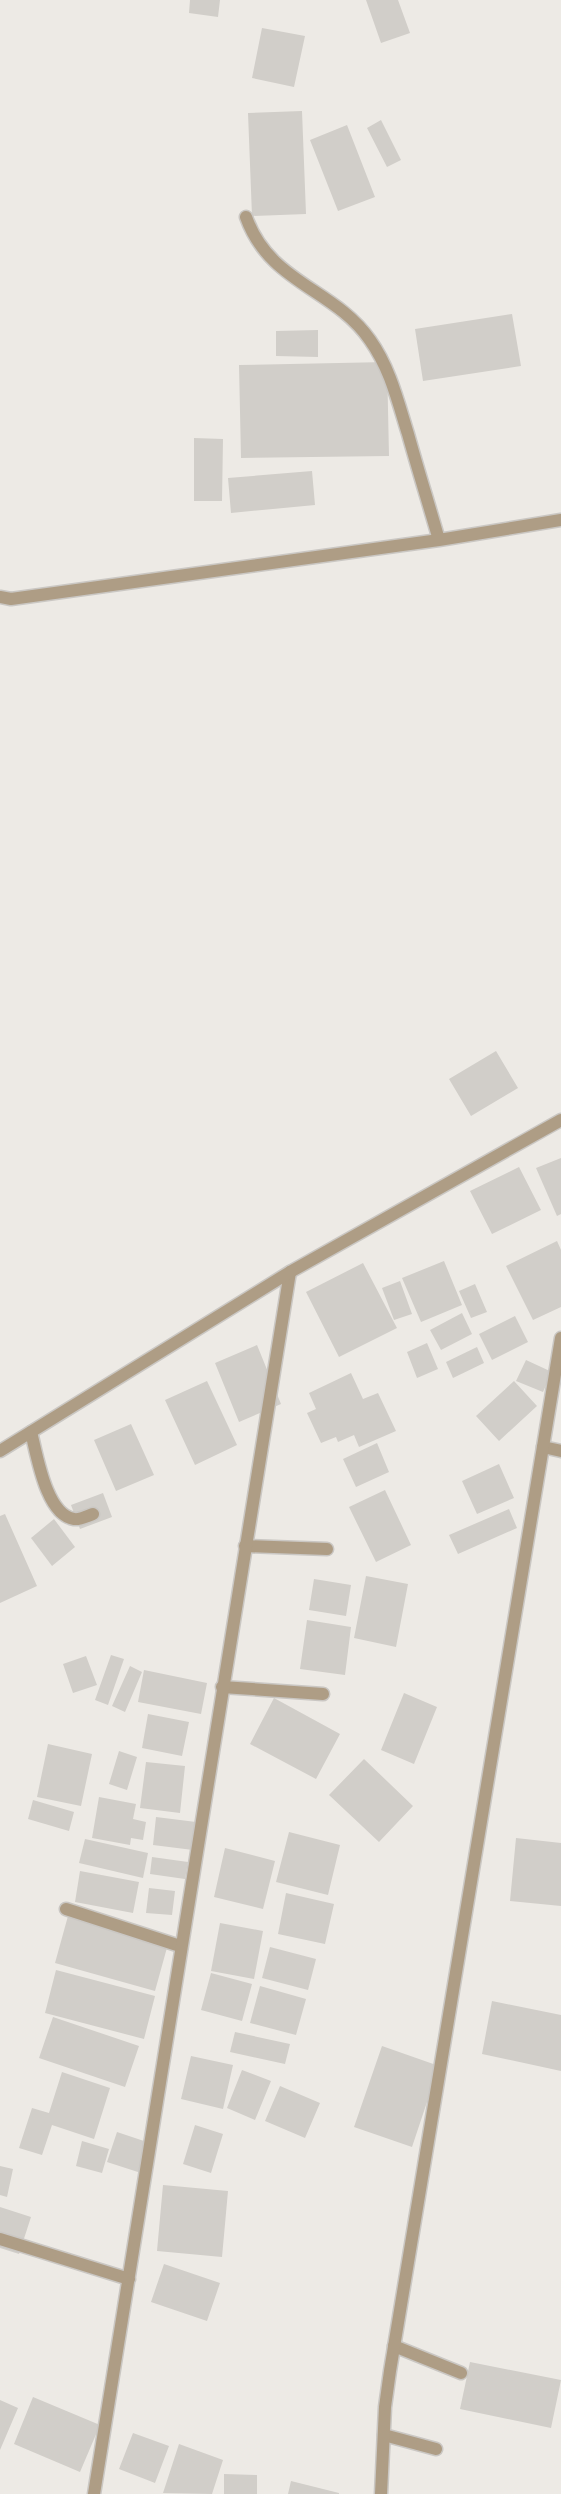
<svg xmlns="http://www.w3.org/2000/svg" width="561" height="2494" font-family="'DejaVu Sans',sans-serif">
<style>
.building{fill:#d1cec9}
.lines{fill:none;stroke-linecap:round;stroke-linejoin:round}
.service-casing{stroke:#cac7c3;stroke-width:15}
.minor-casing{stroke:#cac7c3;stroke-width:15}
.tertiary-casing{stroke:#cac7c3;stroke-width:15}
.service{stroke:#ae9d85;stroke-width:12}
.minor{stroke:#ae9d85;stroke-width:12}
.tertiary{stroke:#ae9d85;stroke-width:12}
</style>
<rect width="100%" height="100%" fill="#edeae5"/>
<path class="building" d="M190,0H220L218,17L189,13Z
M366,0H398L410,33L381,43Z
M262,28L305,36L294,87L252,78Z
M302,111L306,214L252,216L248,113Z
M381,120L401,160L387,167L367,128Z
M347,125L375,197L338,211L310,140Z
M512,314L521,366L423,381L415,329Z
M318,330V357L276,356V331Z
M387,362L389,456L241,458L239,365Z
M194,438L223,439L222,501H194Z
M312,471L315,505L231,513L228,478Z
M496,1051L518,1088L471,1116L449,1079Z
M561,1158V1214L557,1216L536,1168Z
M519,1167L541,1210L492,1234L470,1191Z
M557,1241L561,1250V1307L533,1320L506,1266Z
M444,1261L462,1305L421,1322L402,1278Z
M363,1263L397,1328L339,1357L306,1292Z
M400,1281L412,1314L394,1320L382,1288Z
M475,1284L487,1312L471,1318L459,1291Z
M462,1313L472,1334L441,1350L430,1330Z
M515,1316L528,1342L492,1360L479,1334Z
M427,1343L438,1369L417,1378L407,1352Z
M257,1345L281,1404L239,1422L215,1363Z
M477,1347L484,1363L453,1378L446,1362Z
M526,1360L552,1372L543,1392L516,1381Z
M351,1373L363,1399L378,1393L396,1431L359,1447L354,1435L338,1442L336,1437L321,1443L307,1413L316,1409L309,1393Z
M207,1381L237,1445L195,1465L165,1400Z
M514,1381L537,1406L499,1441L476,1416Z
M131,1424L154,1475L116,1491L94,1440Z
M377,1443L389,1472L356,1487L343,1459Z
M499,1464L514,1498L477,1514L462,1481Z
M385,1490L411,1545L376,1562L349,1507Z
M103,1493L112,1517L80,1529L71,1505Z
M509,1509L517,1528L458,1554L449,1535Z
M5,1514L37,1586L0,1603V1516Z
M54,1519L75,1547L52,1566L31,1538Z
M366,1576L408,1584L396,1647L354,1638Z
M314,1579L351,1585L346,1616L309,1610Z
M307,1620L351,1627L345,1675L300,1669Z
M111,1655L124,1659L108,1705L95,1700Z
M86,1656L97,1685L73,1693L63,1664Z
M130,1666L142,1672L125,1712L112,1706Z
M144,1670L207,1683L201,1714L138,1702Z
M404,1693L437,1707L414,1764L381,1750Z
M274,1698L340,1734L316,1779L250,1744Z
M148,1714L189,1722L182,1756L142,1748Z
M48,1744L92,1754L81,1806L37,1797Z
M119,1751L137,1757L127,1790L109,1784Z
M364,1759L413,1806L379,1842L329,1795Z
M146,1762L185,1766L180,1813L140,1808Z
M99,1797L136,1804L133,1819L146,1822L143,1840L131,1838L130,1845L92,1838Z
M33,1800L74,1812L69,1831L28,1819Z
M156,1817L196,1822L193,1850L153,1845Z
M289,1832L340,1845L328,1895L276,1882Z
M516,1838L561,1843V1906L510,1901Z
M85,1839L148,1853L143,1878L79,1863Z
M225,1848L275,1861L263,1909L214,1897Z
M152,1857L188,1862L185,1879L150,1874Z
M80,1871L139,1882L133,1913L75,1902Z
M149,1888L175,1891L172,1915L146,1913Z
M286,1893L334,1904L325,1944L278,1934Z
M68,1916L168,1944L155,1991L55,1963Z
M220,1923L263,1931L254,1979L211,1971Z
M270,1947L316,1959L308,1990L262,1978Z
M56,1970L155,1996L144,2039L45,2013Z
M211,1973L252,1984L242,2021L201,2010Z
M260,1986L306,1999L296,2035L250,2023Z
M492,2001L561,2015V2071L482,2054Z
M53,2017L139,2046L125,2087L39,2058Z
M235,2032L290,2044L285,2064L230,2052Z
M382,2046L439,2066L412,2147L354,2127Z
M191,2056L233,2065L223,2109L181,2099Z
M242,2070L271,2081L255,2120L227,2108Z
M62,2072L110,2088L94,2139L52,2125L42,2155L19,2148L32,2108L49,2113Z
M280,2086L320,2103L305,2138L265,2121Z
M195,2125L223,2134L211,2173L183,2164Z
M117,2132L150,2143L141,2173L107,2162Z
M82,2141L109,2149L102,2173L76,2166Z
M0,2166L13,2169L7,2197L0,2195Z
M163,2185L228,2191L222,2257L157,2251Z
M0,2207L31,2217L19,2254L0,2248Z
M164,2264L220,2283L207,2321L151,2302Z
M470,2362L561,2380L551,2428L460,2409Z
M33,2397L100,2425L80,2472L14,2444Z
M0,2400L18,2408L0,2450Z
M133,2433L169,2446L155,2483L119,2469Z
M179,2444L223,2460L212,2494L163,2493Z
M224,2474L257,2475V2494H224Z
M291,2481L339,2493V2494H288Z"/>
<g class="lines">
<defs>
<path id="service" d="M246,217C270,284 334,288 370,340C390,368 398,402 408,434C418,470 429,505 439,540
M0,597L11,599L439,540L561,520
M31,1432C37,1455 46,1515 74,1519C80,1520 87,1516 93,1514
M543,1447L561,1451
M245,1546L327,1549
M222,1687L323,1694
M66,1909L180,1946
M394,2346L461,2373
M384,2435L436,2449"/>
<path id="minor" d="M0,2239L129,2279
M94,2494L290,1272
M381,2494L385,2407L390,2371L561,1338"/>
<path id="tertiary" d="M0,1451L290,1272L561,1120"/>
</defs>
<use href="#service" class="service-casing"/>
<use href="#minor" class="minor-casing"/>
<use href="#tertiary" class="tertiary-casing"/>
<use href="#service" class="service"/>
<use href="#minor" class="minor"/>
<use href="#tertiary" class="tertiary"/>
</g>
</svg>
